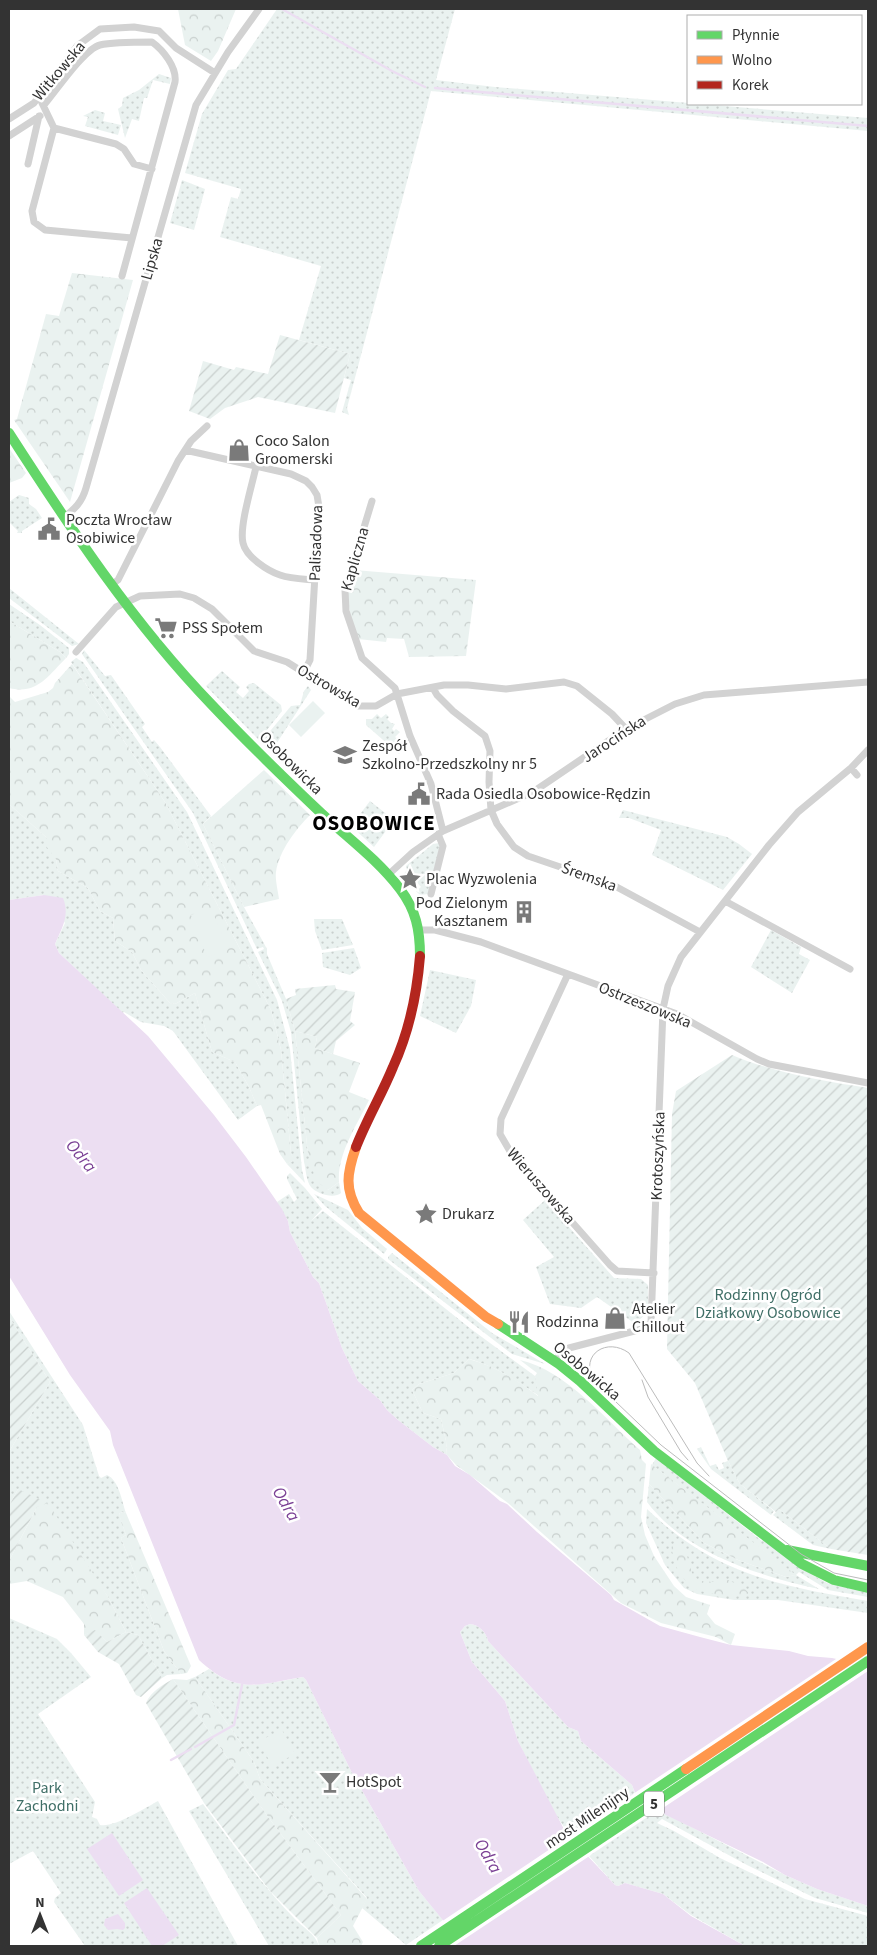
<svg xmlns="http://www.w3.org/2000/svg" width="877" height="1955" font-family="'Source Sans 3',sans-serif">
<style>
.grass{fill:url(#grass-dots)}
.forest{fill:url(#forest-crowns)}
.garden{fill:url(#garden-furrows)}
.pitch{fill:#eaf2f0}
.water{fill:#ecdef2}
.pier{fill:#fff}
.lines{fill:none;stroke-linecap:round;stroke-linejoin:round}
.stream{stroke:#ecdef2;stroke-width:2.5}
.street{stroke:#d2d2d2;stroke-width:7}
.fast{stroke:#63d668;stroke-width:10}
.slow{stroke:#ff974d;stroke-width:10}
.jam{stroke:#b3261e;stroke-width:10}
.tram{stroke:#bcbcbc;stroke-width:1}
.labels{text-anchor:middle;dominant-baseline:central;stroke-width:5;stroke-linejoin:round;paint-order:stroke}
.shield{fill:#fff;stroke:#707070;stroke-width:1}
.shield-label{font-size:15px;font-weight:bold;fill:#333}
.street-label{font-size:16px;fill:#333;stroke:#fff}
.poi-label{font-size:16px;fill:#333;stroke:#fff;text-anchor:start}
.park-label{font-size:16px;fill:#406f67;stroke:#fff}
.water-label{font-size:18px;font-style:italic;fill:#7b4195;stroke:#fff}
.district-label{font-size:21px;font-weight:bold;letter-spacing:1px;fill:#000;stroke:#fff}
</style>
<defs>
<pattern id="grass-dots" width="8" height="8" patternUnits="userSpaceOnUse" patternTransform="scale(1.25)"><rect width="8" height="8" fill="#eaf2f0"/><path d="M2 2h.1M6 6h.1" fill="none" stroke="#c9d0ce" stroke-width="1.8" stroke-linecap="round"/></pattern>
<pattern id="forest-crowns" width="20" height="18" patternUnits="userSpaceOnUse" patternTransform="scale(1.25)"><rect width="20" height="18" fill="#eaf2f0"/><path d="M2 6a3 3 0 1 1 6 0M12 15a3 3 0 1 1 6 0" fill="none" stroke="#c9d0ce"/></pattern>
<pattern id="garden-furrows" width="10" height="10" patternUnits="userSpaceOnUse" patternTransform="scale(1.25)"><rect width="10" height="10" fill="#eaf2f0"/><path d="M-1 1l2-2M0 10L10 0M9 11l2-2" fill="none" stroke="#c9d0ce"/></pattern>
</defs>
<rect width="100%" height="100%" fill="#fff"/>
<path class="grass" d="M277,9H455L436,80L495,87L868,118V131L431,91L347,408L349,415L342,412L351,380L344,378L350,354L299,340L321,266L220,237L231,197L238,199L241,189L185,173L202,114L228,70L236,69Z
M159,74L171,78L170,84L153,80L147,98H144L139,121L132,119L125,138L118,109L122,106L123,98L139,90Z
M95,110L105,113L103,121L121,125L118,135L85,126L88,117L83,116Z
M182,180L205,189L194,230L170,223Z
M19,495L29,498V504L36,509L42,518L22,531V533H17L18,531L9,522V502Z
M9,588L79,644L72,646L9,598Z
M9,604L40,625L69,648V654L66,658L60,652L9,621Z
M84,650L105,676L111,675L145,724L142,727L152,742L154,740L160,747L211,816L203,824L244,907L267,949V954L286,999L295,1031L308,1154L328,1190L339,1182L341,1193C334,1199 317,1194 311,1187C306,1181 306,1169 304,1162L291,1032L282,1001L258,952L264,949L263,947L257,949L193,813L82,654Z
M76,658L83,662L187,812L277,1000L290,1049L302,1170L305,1183L287,1164L294,1160L291,1154L281,1050L271,1010L165,802L71,662Z
M222,671L240,687L236,692L243,698L249,691L246,687L249,684L254,683L281,705L282,711L259,740L206,686Z
M308,686L311,690L273,749L266,747L261,742L291,706L300,705L304,691Z
M377,714L381,718L386,714L389,717L387,719L391,723L395,724L392,729L394,731L396,729L400,732L395,737L406,745L399,754L366,725V719H372Z
M370,801L394,820L374,847L351,826Z
M9,804L47,838L56,859L58,871L88,888L100,911L113,918L115,941L132,952L141,970L170,1003L175,1004L195,993L212,1052L235,1062L249,1087L257,1106L238,1120L173,1031L164,1026L141,1022L124,1012L122,1013L59,953L55,944L65,923L44,895L9,900Z
M623,810L727,837L739,844L752,854L723,890L652,855L661,830L629,818H619Z
M439,843L440,846L428,894L420,895L416,891L421,887L414,879L410,882L403,875L407,870L406,866L433,844Z
M314,919H342L353,945L322,950L315,931Z
M771,930L801,947L799,954L810,960L792,993L751,967Z
M354,948L361,968L350,975L323,967L322,953Z
M430,970L476,980L471,1006L456,1033L420,1016Z
M290,1173L305,1188L322,1209L311,1221L323,1211L471,1329L535,1376L539,1396C517,1381 495,1366 469,1359L454,1373L419,1384L412,1390L423,1413L441,1419L446,1441L447,1455L433,1447L398,1420L387,1410L380,1400L358,1381L342,1348L319,1283L313,1277L290,1232L288,1221L277,1202L289,1194L294,1202L297,1199L287,1179V1176Z
M314,1194L348,1210L362,1228L387,1249L384,1254L325,1206Z
M545,1200L614,1278L641,1279L648,1285C647,1303 652,1314 634,1323L597,1297L581,1308L550,1304L536,1267L554,1257L523,1220Z
M392,1253L492,1333L545,1364L512,1354L388,1259V1257Z
M9,1311L83,1425L99,1476L101,1478L107,1475C119,1480 122,1502 126,1513L121,1512L119,1514L126,1535L121,1538L164,1651L181,1674L167,1675L162,1678L138,1635L126,1632L108,1597L91,1573L18,1489L9,1506V1452L50,1382L9,1317Z
M701,1447L710,1466L716,1464L719,1470L724,1468L722,1463L728,1461L740,1484L774,1511L771,1515L711,1469L697,1449Z
M656,1458L762,1541L763,1540L802,1569L827,1583L868,1592V1597L828,1590L799,1572L796,1575L819,1589C759,1576 685,1553 647,1502L649,1484L704,1543L738,1560L786,1577L795,1575L652,1465Z
M647,1509C714,1574 780,1586 868,1601V1613L778,1600H734L697,1594L684,1588L665,1565L646,1523Z
M779,1509L831,1549L813,1545L773,1515Z
M9,1618L57,1639L71,1653L91,1677L38,1714L95,1802L92,1817L97,1819L100,1825C114,1828 145,1808 158,1801L238,1946H85L54,1902L55,1898L61,1893L33,1851L9,1864Z
M470,1624C478,1624 487,1633 488,1641L568,1727L578,1731L581,1741L632,1785L635,1793L570,1836L552,1809L518,1741L505,1701L472,1662L460,1632L465,1626Z
M209,1669C241,1694 266,1683 303,1677L306,1680L351,1771L419,1891L443,1920L406,1945L362,1908L367,1898L260,1779L254,1762L195,1677Z
M203,1804C232,1843 260,1883 294,1918C303,1928 315,1933 319,1946H269L189,1811Z
M658,1810L785,1875L817,1889L868,1906V1913L815,1898L747,1865L662,1819L657,1823L674,1831L720,1858L805,1899L868,1916V1946H745L691,1915L663,1894L625,1883L618,1886L615,1885L589,1856Z"/>
<path class="forest" d="M178,9H236L218,51L211,61L185,45Z
M72,273L133,280L70,502L14,420L17,419L46,314L59,316Z
M9,448L26,473L22,478L9,483Z
M354,570L476,580L466,656L409,657L404,639L387,638L386,642L358,639L351,618L347,594Z
M9,621L60,652L66,658C48,676 37,695 9,688Z
M72,664L165,802L271,1010L281,1050L291,1154L295,1160L287,1164L280,1154L261,1105L257,1106L249,1087L235,1062L212,1052L195,993L175,1004L170,1003L141,970L132,952L115,941L113,918L100,911L88,888L58,871L56,859L46,846L47,838L9,804V696L15,702L48,692L53,688L55,683Z
M264,770L310,815C296,829 279,851 276,872C275,880 278,891 279,899L244,907L203,824Z
M295,1031L317,1037L315,1048L360,1063L349,1092L369,1100C357,1125 337,1154 339,1182L328,1190L316,1181L308,1154Z
M469,1359C495,1366 517,1380 538,1396L535,1376L537,1373L520,1360C567,1371 606,1420 640,1450L642,1460L646,1464L641,1517L645,1535L654,1556L674,1586L686,1597L710,1605L707,1614L715,1624L735,1634L731,1645L716,1637L661,1623L621,1603L508,1503L456,1465L447,1455L446,1441L441,1419L423,1413L412,1390L419,1384L454,1373Z
M651,1464L796,1575L786,1577L738,1560L704,1543L649,1484Z
M48,1503L108,1597L126,1632L107,1642L95,1631L84,1635V1624L63,1597L27,1581L9,1584V1561L37,1507Z
M120,1512L126,1513L191,1666L187,1673L181,1674L164,1651L121,1538L126,1535L119,1515Z
M676,1540L685,1549L692,1573L699,1581L714,1582L726,1579L743,1587L749,1593C740,1600 709,1594 698,1590C692,1587 684,1580 680,1574C675,1567 674,1556 671,1548Z
M195,1677L254,1762L260,1779L367,1899L353,1926L363,1942L361,1946H319L317,1938L341,1915L266,1814L173,1679L187,1680Z"/>
<path class="garden" d="M280,335L350,354L335,413L258,397L225,408L210,419L189,411L203,361L234,370L236,367L268,374Z
M335,985L336,989L355,992L350,1021L355,1025L336,1041L333,1054L315,1048L317,1037L295,1031L286,999L296,995L295,989Z
M732,1055C775,1073 822,1081 868,1088V1555L831,1549L779,1509L776,1512L740,1484L728,1461L695,1383L667,1349L672,1114L676,1091Z
M9,1317L50,1382L9,1452Z
M18,1489L48,1503L37,1507L9,1561V1506Z
M95,1630L107,1642L126,1632L138,1635L162,1678L141,1697L136,1695L119,1664L98,1652L84,1635Z
M173,1679L266,1814L341,1915L317,1938L270,1891L204,1803L146,1703C151,1691 163,1685 173,1679Z"/>
<path class="pitch" d="M313,701L325,713L301,737L289,725Z
M211,908L228,949L207,957L191,915Z
M282,1730L295,1754L272,1766L259,1741Z"/>
<path class="water" d="M44,895L63,898C70,915 62,928 55,944L59,953L148,1036L214,1115L246,1157L282,1209L288,1221L290,1232L313,1277L319,1283L342,1348L358,1381L380,1400L387,1410L398,1420L433,1447L447,1455L455,1466L470,1475L500,1501L507,1504L537,1532L611,1595L614,1600L660,1626L700,1637L731,1645L789,1651L808,1656L832,1658L868,1666V1906L817,1889L785,1875L763,1862L666,1815L636,1795L632,1785L581,1741L578,1731L568,1727L488,1641C487,1633 478,1624 470,1624L465,1626L460,1632L472,1662L505,1701L518,1741L566,1833L615,1885L618,1886L625,1883L663,1894L691,1916L745,1946H432L446,1924L419,1891L351,1771L306,1680L303,1677C256,1685 237,1695 199,1660L113,1445L110,1431L70,1375L9,1276V900Z
M112,1833L143,1880L119,1896L87,1849Z
M147,1888L179,1935L162,1946H152L124,1903Z
M118,1914L125,1923V1928L123,1930L117,1929L108,1930L104,1925L105,1919Z"/>
<path class="pier" d="M839,1657L868,1663V1671L657,1812L634,1797L633,1794Z
M571,1835L591,1855L454,1946H430L443,1924L441,1922Z"/>
<g class="lines">
<path class="stream" d="M282,9L392,71L425,87
M435,88L868,126
M195,1747L234,1725L242,1685
M171,1760L191,1749"/>
<path class="street" d="M42,103L54,128L32,211L34,222L45,230L132,238
M44,105C56,91 84,49 100,45C112,42 139,42 152,42C163,50 177,67 175,82L122,276
M9,119L34,103L77,46L100,29L134,27L159,31L176,48L215,73
M54,128L116,144L124,149L134,164L152,169
M9,136L40,116
M28,164L39,116
M185,450L291,474L306,481L312,487L317,495L319,507L310,660L304,672
M256,467C252,485 239,527 243,543C246,557 268,571 280,575C291,579 304,579 315,580
M372,501L345,590L346,611L362,658L395,688L410,736L431,784L443,831
M64,517C75,509 82,502 86,488L196,105L228,52L259,9
M111,585L118,580L178,461L191,441L207,426
M76,652L116,607L140,596L180,594L194,598L212,609L254,651L287,662L357,706H376L397,694L444,685H468L506,689L564,682L577,686L612,714L626,729
M433,688L437,695L453,711L485,736L490,751L489,782L491,810L497,824L514,847L528,856L613,885L700,932
M851,768L857,775
M388,875L413,852L443,831L533,792L626,729L675,704L704,695L868,682
M431,894L443,846L438,834
M725,901L850,969
M419,930H435L481,942L677,1014L757,1059L769,1064L868,1083
M568,974L501,1119L500,1134L511,1153L610,1265L617,1271L654,1273
M555,1360L563,1351L569,1348L642,1329L651,1323L663,1009L668,986L681,957L769,845L798,812L851,768L868,750"/>
<path class="fast" d="M9,433C70,528 133,623 212,705C247,742 284,778 321,813C348,838 378,860 400,889C416,910 420,930 420,956
M498,1324L559,1364L580,1381L654,1451L802,1564L834,1580L868,1588
M787,1550L868,1566
M421,1946L686,1769
M439,1946L868,1661"/>
<path class="slow" d="M356,1147C347,1173 344,1189 359,1213L486,1317L498,1324
M686,1769L868,1647"/>
<path class="jam" d="M356,1147C367,1119 382,1094 393,1067C409,1032 417,994 420,956"/>
<path class="tram" d="M642,1380L648,1397L681,1452L688,1460
M709,1476L697,1463L629,1353C607,1337 580,1354 593,1380L661,1445L801,1554L834,1573L868,1580"/>
</g>
<defs>
<symbol id="shop-bare" viewBox="-9 -9 18 18"><path d="M-5-2.5h2.3a2.7 3.5 0 0 1 5.4 0H5L5.5 6h-11ZM-1.5-2.5h3a1.5 2.3 0 0 0-3 0Z" fill="#7a7a7a" stroke="#fff" stroke-width="2.5" paint-order="stroke"/></symbol>
<symbol id="civic-bare" viewBox="-9 -9 18 18"><path d="M-.6-6.5H3V-4.5H.6V-3L4-1V1h2V6H-6V1h2V-1L-.6-3ZM-1.2 2.5V6h2.4V2.5Z" fill="#7a7a7a" stroke="#fff" stroke-width="2.5" paint-order="stroke"/></symbol>
<symbol id="supermarket-bare" viewBox="-9 -9 18 18"><path d="M-6-5.5h2.5l.6 2H6L4.5 2H-2.5L-4.4-4H-6ZM-1.5 3.2a1.3 1.3 0 1 0 .1 0ZM3 3.2a1.3 1.3 0 1 0 .1 0Z" fill="#7a7a7a" stroke="#fff" stroke-width="2.5" paint-order="stroke"/></symbol>
<symbol id="school-bare" viewBox="-9 -9 18 18"><path d="M0-5L7-2L0 1L-7-2ZM-4 1L0 2.5L4 1V4Q0 6-4 4Z" fill="#7a7a7a" stroke="#fff" stroke-width="2.5" paint-order="stroke"/></symbol>
<symbol id="sight-bare" viewBox="-9 -9 18 18"><path d="M0-6L1.8-2.2L6-1.7L2.9 1.2L3.7 5.4L0 3.3L-3.7 5.4L-2.9 1.2L-6-1.7L-1.8-2.2Z" fill="#7a7a7a" stroke="#fff" stroke-width="2.5" paint-order="stroke"/></symbol>
<symbol id="building-bare" viewBox="-9 -9 18 18"><path d="M-4-6H4V6H1V3H-1V6H-4ZM-2.5-4.3h1.7v1.8h-1.7ZM.8-4.3h1.7v1.8H.8ZM-2.5-1h1.7V.8h-1.7ZM.8-1h1.7V.8H.8Z" fill="#7a7a7a" stroke="#fff" stroke-width="2.5" paint-order="stroke"/></symbol>
<symbol id="restaurant-bare" viewBox="-9 -9 18 18"><path d="M-5-6h1v4h1v-4h1v4h1v-4h1v5L-1.5 .5V6h-2V.5L-5-1ZM5-6V6H3V1.5H1.5Q1.5-4 5-6Z" fill="#7a7a7a" stroke="#fff" stroke-width="2.5" paint-order="stroke"/></symbol>
<symbol id="bar-bare" viewBox="-9 -9 18 18"><path d="M-6-5H6L.8 .8V4.5H3.5V6h-7V4.5H-.8V.8Z" fill="#7a7a7a" stroke="#fff" stroke-width="2.5" paint-order="stroke"/></symbol>
</defs>
<g fill-rule="evenodd">
<use href="#shop-bare" x="223" y="434" width="32" height="32"/>
<use href="#civic-bare" x="33" y="513" width="32" height="32"/>
<use href="#supermarket-bare" x="150" y="612" width="32" height="32"/>
<use href="#school-bare" x="329" y="739" width="32" height="32"/>
<use href="#civic-bare" x="403" y="778" width="32" height="32"/>
<use href="#sight-bare" x="394" y="863" width="32" height="32"/>
<use href="#building-bare" x="508" y="896" width="32" height="32"/>
<use href="#sight-bare" x="410" y="1198" width="32" height="32"/>
<use href="#shop-bare" x="599" y="1302" width="32" height="32"/>
<use href="#restaurant-bare" x="503" y="1306" width="32" height="32"/>
<use href="#bar-bare" x="314" y="1766" width="32" height="32"/>
</g>
<g class="labels">
<rect class="shield" x="644" y="1791.5" width="20" height="25" rx="4"/>
<g class="shield-label">
<text x="654" y="1804">5</text>
</g>
<g class="street-label">
<text transform="translate(59 71) rotate(-50)">Witkowska</text>
<text transform="translate(152 259) rotate(-74)">Lipska</text>
<text transform="translate(316 543) rotate(-88)">Palisadowa</text>
<text transform="translate(355 559) rotate(-74)">Kapliczna</text>
<text transform="translate(329 686) rotate(30)">Ostrowska</text>
<text transform="translate(614 739) rotate(-33)">Jarocińska</text>
<text transform="translate(291 763) rotate(45)">Osobowicka</text>
<text transform="translate(589 877) rotate(20)">Śremska</text>
<text transform="translate(645 1005) rotate(22)">Ostrzeszowska</text>
<text transform="translate(658 1156) rotate(-88)">Krotoszyńska</text>
<text transform="translate(541 1186) rotate(49)">Wieruszowska</text>
<text transform="translate(587 1371) rotate(40)">Osobowicka</text>
<text transform="translate(587 1818) rotate(-34)">most Milenijny</text>
</g>
<g class="poi-label">
<text x="255" y="441">Coco Salon<tspan x="255" dy="18">Groomerski</tspan></text>
<text x="66" y="520">Poczta Wrocław<tspan x="66" dy="18">Osobiwice</tspan></text>
<text x="182" y="628">PSS Społem</text>
<text x="362" y="746">Zespół<tspan x="362" dy="18">Szkolno-Przedszkolny nr 5</tspan></text>
<text x="436" y="794">Rada Osiedla Osobowice-Rędzin</text>
<text x="426" y="879">Plac Wyzwolenia</text>
<text x="508" y="903" text-anchor="end">Pod Zielonym<tspan x="508" dy="18">Kasztanem</tspan></text>
<text x="442" y="1214">Drukarz</text>
<text x="632" y="1309">Atelier<tspan x="632" dy="18">Chillout</tspan></text>
<text x="536" y="1322">Rodzinna</text>
<text x="346" y="1782">HotSpot</text>
</g>
<g class="park-label">
<text x="768" y="1295">Rodzinny Ogród<tspan x="768" dy="18">Działkowy Osobowice</tspan></text>
<text x="47" y="1788">Park<tspan x="47" dy="18">Zachodni</tspan></text>
</g>
<g class="water-label">
<text transform="translate(81 1156) rotate(50)">Odra</text>
<text transform="translate(286 1504) rotate(60)">Odra</text>
<text transform="translate(488 1856) rotate(60)">Odra</text>
</g>
<g class="district-label">
<text x="374" y="823">OSOBOWICE</text>
</g>
</g>
<rect width="877" height="1955" fill="none" stroke="#333333" stroke-width="20"/>
<rect x="687" y="15" width="175" height="90" fill="#ffffff" stroke="#adadad"/>
<rect x="697" y="31" width="25" height="8" fill="#63d668" stroke="#adadad"/>
<text x="732" y="40" font-size="15" fill="#333333">Płynnie</text>
<rect x="697" y="56" width="25" height="8" fill="#ff974d" stroke="#adadad"/>
<text x="732" y="65" font-size="15" fill="#333333">Wolno</text>
<rect x="697" y="81" width="25" height="8" fill="#b3261e" stroke="#adadad"/>
<text x="732" y="90" font-size="15" fill="#333333">Korek</text>
<g transform="translate(40 1915)" stroke="#ffffff" stroke-width="4" paint-order="stroke">
<path d="M0-4L9 19L0 12L-9 19Z" fill="#333333"/>
<text y="-8" font-size="14" font-weight="bold" text-anchor="middle" fill="#333333">N</text>
</g>
</svg>
